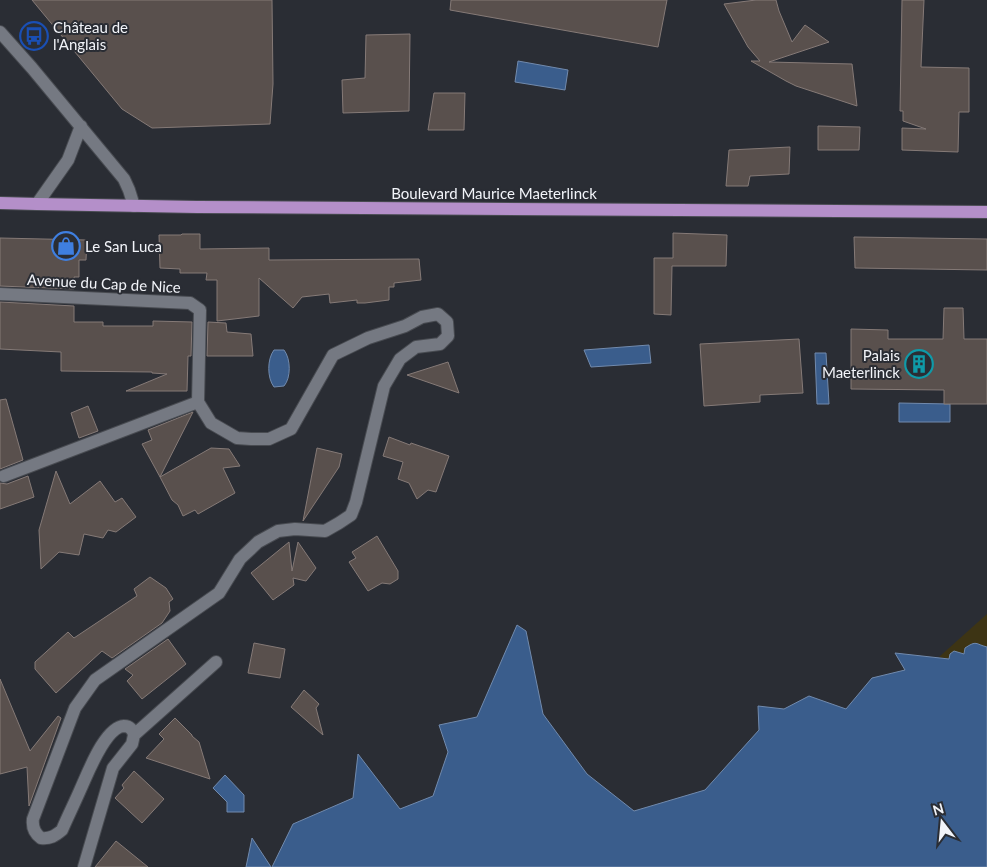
<svg xmlns="http://www.w3.org/2000/svg" width="987" height="867" font-family="Lato,sans-serif">
<style>
.sand{fill:#3d3414}
.water{fill:#3a5d8c;stroke:#718aad}
.building{fill:#59504d;stroke:#857a77}
.lines{fill:none;stroke-linecap:round;stroke-linejoin:round}
.minor-casing{stroke:#484b51;stroke-width:14}
.major-casing{stroke:#484b51;stroke-width:14}
.minor{stroke:#757982;stroke-width:12}
.major{stroke:#b48fc9;stroke-width:12}
.labels{text-anchor:middle;dominant-baseline:central;stroke-width:4;stroke-linejoin:round;paint-order:stroke}
.poi-label{font-size:15px;fill:#f2f4f9;stroke:#2a2d34;text-anchor:start}
.street-label{font-size:15px;fill:#f2f4f9;stroke:#2a2d34}
</style>
<rect width="100%" height="100%" fill="#2a2d34"/>
<path class="sand" d="M987,614V647C976,645 977,640 965,648L964,654L949,659L939,657Z"/>
<path class="water" d="M518,61L568,70L565,90L515,82Z
M649,345L651,363L591,367L584,350Z
M274,350H284C291,359 291,378 284,386L274,387C267,378 267,359 274,350Z
M815,353H826L829,404H817Z
M899,403L950,404V422H899Z
M517,625L526,631L543,714L587,774L634,811L705,790L759,730L758,706L784,709L809,696L846,709L872,678L905,670L895,653L949,659L950,654L954,651L964,654L965,648C977,640 975,644 987,647V867H272L293,824L353,798L358,754L400,809L433,796L448,752L439,725L477,717Z
M225,775L244,795V812H227V802L213,788Z
M252,838L271,867H246Z"/>
<path class="building" d="M32,0H272L273,84L270,124L152,128L122,109Z
M451,0H667L658,47L450,10Z
M756,0H776L779,11L792,42L805,25L829,42L769,62L852,64L857,106L796,86L786,81L751,61H760L748,47L724,4Z
M902,0H924L921,67L969,68V112H959L958,152L902,150V128L926,129L903,121V111H900Z
M410,34L409,111L343,113L342,80L365,78L366,35Z
M434,93H465L464,130H428Z
M818,126L860,127L859,150H818Z
M790,147L789,174L750,176L748,186H726L729,150Z
M673,233L727,235L726,266H672L671,315L654,314V258H673Z
M182,234H200V249L269,248V260L419,259L421,280L394,283V287H389V300L365,303H357V300L330,303L329,294L302,297L293,308L259,278V316L217,321V280H206L207,273H180V269L160,268L159,235H181Z
M854,237L987,239V270L855,268Z
M0,238L87,240L86,260H79V277H74V289L0,286Z
M0,302L74,306V322H103V326H153V321L192,322L191,356H188L187,391H126L167,374L152,373V372L61,371V352L0,349Z
M944,308H963L964,339H987V404H944V390L851,389V329L888,330V339H943Z
M208,322L226,323L227,332L251,334L253,356H207Z
M799,339L803,393L760,395V402L704,406L700,344Z
M448,362L459,393L407,375Z
M6,399L23,460L0,469V400Z
M88,406L98,431L79,438L71,413Z
M193,412L160,477L142,444L152,440L148,430Z
M389,437L410,445L411,443L449,456L436,492L428,490L417,499L409,483L398,479L403,462L383,456Z
M211,448L229,449L240,466L223,468L235,493L198,514L195,510L183,516L178,505L172,500L160,477Z
M317,448L342,454L339,467L303,521Z
M56,471L70,504L100,481L115,502L122,498L136,517L116,532L108,530L103,538L84,534L79,555L59,552L41,569L39,530Z
M28,476L34,497L0,509V483L7,484Z
M377,536L398,571V579L390,584L382,583L368,591L349,562L356,558L352,552Z
M289,542L292,571L298,542L316,568L306,581L293,578L294,585L273,600L251,573Z
M150,577L166,588L173,599L169,602L170,611L162,623L112,658L102,651L56,693L35,669V662L68,632L74,638L137,596L134,589Z
M168,639L186,664L142,699L127,681L133,675L125,669Z
M254,643L285,649L280,678L248,673Z
M0,679L30,751L58,716L61,718L29,806L27,767L0,774Z
M304,690L319,704L316,708L323,735L291,707Z
M175,718L192,735V736L199,742L210,779L146,758L164,739L159,734Z
M134,771L164,799L142,823L115,798L124,788L122,785Z
M116,841L148,867H95Z"/>
<g class="lines">
<defs>
<path id="minor" d="M0,32L32,68L124,179L129,190L134,206
M37,204L68,160L81,126
M0,294L190,303L200,310L198,402L211,423L237,438L251,439H269L291,429L333,355L368,338L405,326L422,317L438,314L447,322L448,336L440,344L416,347L400,359L384,386L356,502L351,515L339,523L325,531L295,529L278,531L258,542L240,559L219,593L95,680L75,708L33,819C32,827 34,833 41,838C50,839 55,836 62,830C68,816 75,802 81,788C88,773 105,727 124,726C130,726 133,730 134,735L132,744L113,768L84,867
M4,476L198,402
M134,735L216,662"/>
<path id="major" d="M0,203L37,204L197,207L987,212"/>
</defs>
<use href="#minor" class="minor-casing"/>
<use href="#major" class="major-casing"/>
<use href="#minor" class="minor"/>
<use href="#major" class="major"/>
</g>
<defs>
<symbol id="bus-ring" viewBox="-11 -11 22 22"><circle r="9.5" fill="#2a2d34" stroke="#1a4fb4" stroke-width="1.5"/><path d="M-5-6H5V4H4V6H2V4H-2V6H-4V4H-5ZM-3.5-4V0h7V-4ZM-3.5 1.2v1.5H-2V1.2ZM2 1.2v1.5H3.5V1.2Z" fill="#1a4fb4"/></symbol>
<symbol id="shop-ring" viewBox="-11 -11 22 22"><circle r="9.5" fill="#2a2d34" stroke="#3f7fe0" stroke-width="1.5"/><path d="M-5-2.5h2.3a2.7 3.5 0 0 1 5.4 0H5L5.5 6h-11ZM-1.5-2.5h3a1.5 2.3 0 0 0-3 0Z" fill="#3f7fe0"/></symbol>
<symbol id="building-ring" viewBox="-11 -11 22 22"><circle r="9.5" fill="#2a2d34" stroke="#0f9aa8" stroke-width="1.5"/><path d="M-4-6H4V6H1V3H-1V6H-4ZM-2.5-4.3h1.7v1.8h-1.7ZM.8-4.3h1.7v1.8H.8ZM-2.5-1h1.7V.8h-1.7ZM.8-1h1.7V.8H.8Z" fill="#0f9aa8"/></symbol>
</defs>
<g fill-rule="evenodd">
<use href="#bus-ring" x="18" y="20" width="32" height="32"/>
<use href="#shop-ring" x="50" y="230" width="32" height="32"/>
<use href="#building-ring" x="903" y="348" width="32" height="32"/>
</g>
<g class="labels">
<g class="poi-label">
<text x="53" y="27">Château de<tspan x="53" dy="17">l'Anglais</tspan></text>
<text x="85" y="246">Le San Luca</text>
<text x="900" y="355" text-anchor="end">Palais<tspan x="900" dy="17">Maeterlinck</tspan></text>
</g>
<g class="street-label">
<text x="494" y="193">Boulevard Maurice Maeterlinck</text>
<text transform="translate(104 283) rotate(3)">Avenue du Cap de Nice</text>
</g>
</g>
<g transform="translate(942 822) rotate(344)" stroke="#2a2d34" stroke-width="4" paint-order="stroke">
<path d="M0-4L9 19L0 12L-9 19Z" fill="#f2f4f9"/>
<text y="-8" font-size="14" font-weight="bold" text-anchor="middle" fill="#f2f4f9">N</text>
</g>
</svg>
